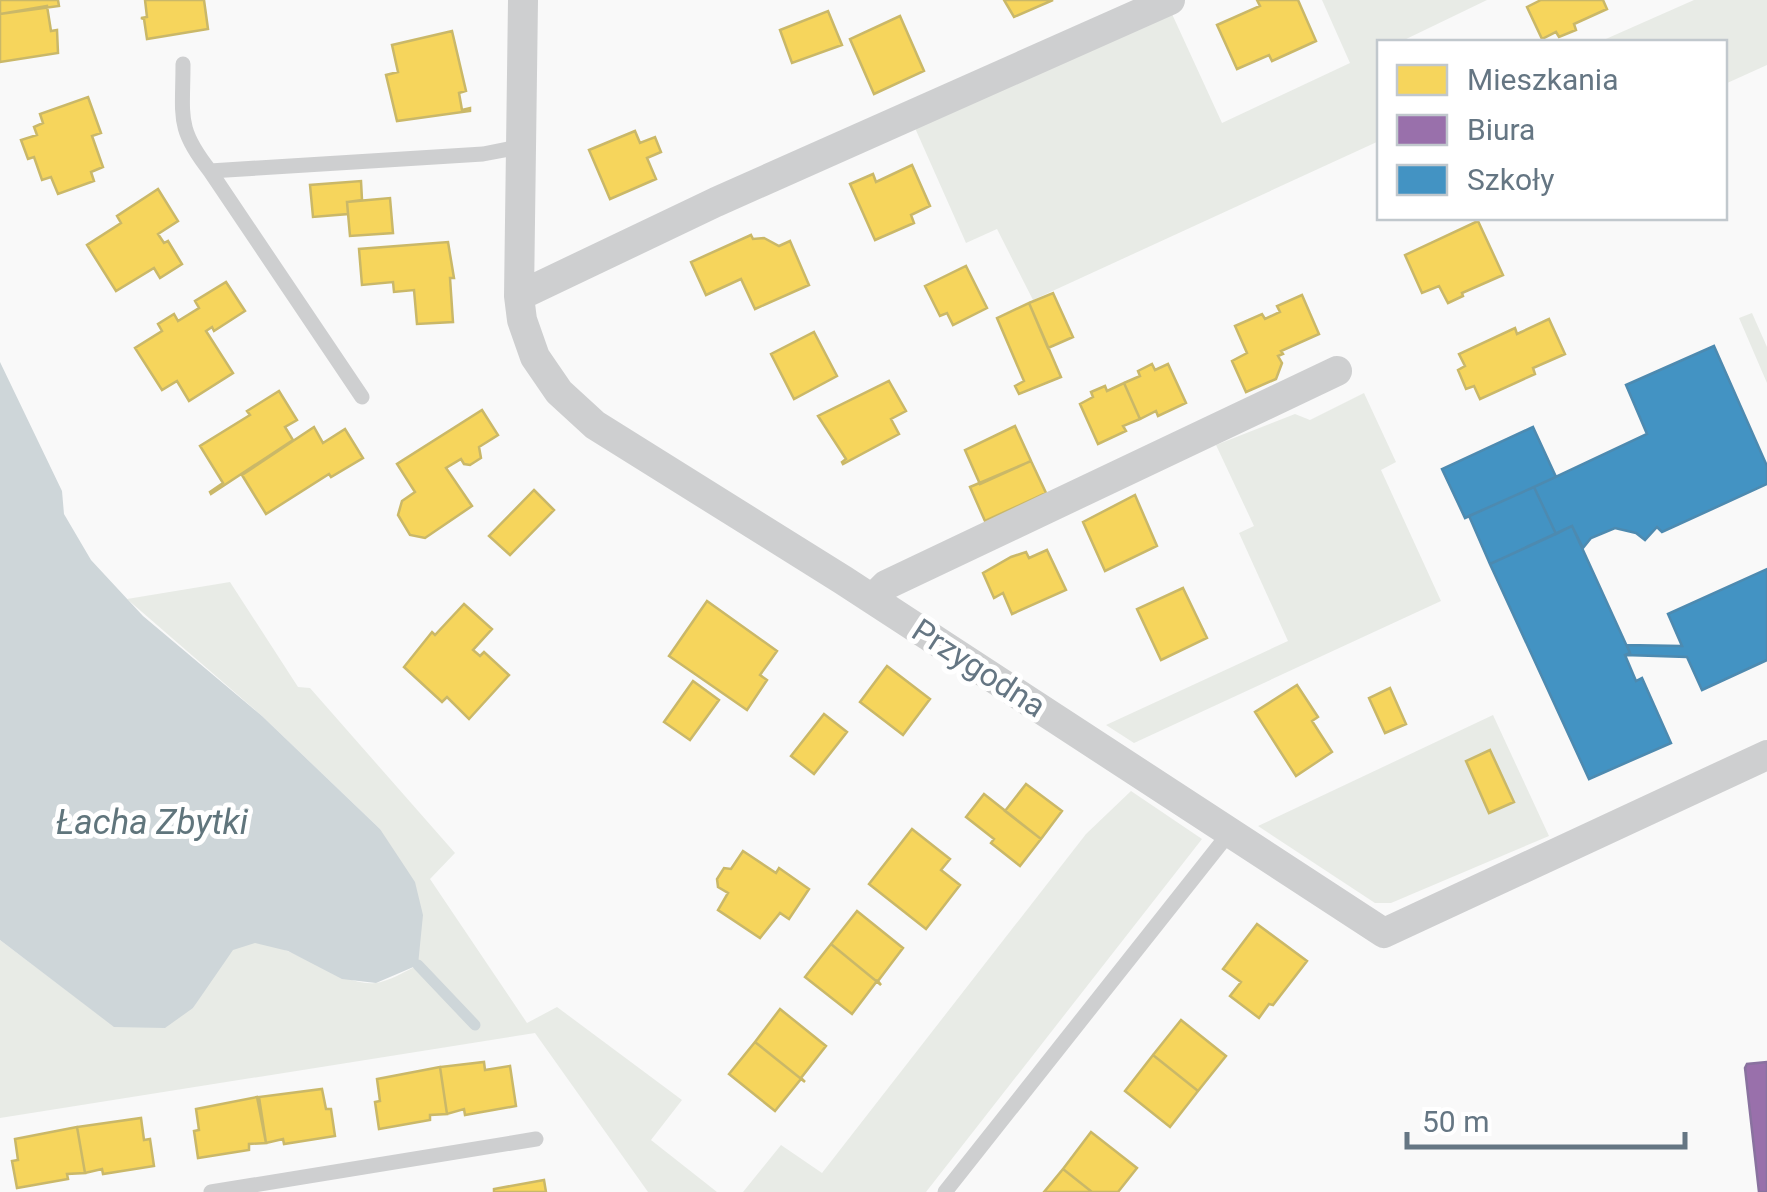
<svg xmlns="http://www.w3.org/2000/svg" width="1767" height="1192" font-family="Roboto,sans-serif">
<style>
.green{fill:#e8ebe6}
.water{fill:#ced6d9}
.homes{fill:#f6d55c;stroke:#cab868;stroke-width:2.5}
.offices{fill:#9970ab;stroke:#89729f;stroke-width:2.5}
.schools{fill:#4393c3;stroke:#4d8ab0;stroke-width:2.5}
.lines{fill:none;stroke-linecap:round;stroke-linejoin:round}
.stream{stroke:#ced6d9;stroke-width:11}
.lane{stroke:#cecfd0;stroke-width:15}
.street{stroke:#cecfd0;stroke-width:30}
.labels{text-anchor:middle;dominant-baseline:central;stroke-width:10;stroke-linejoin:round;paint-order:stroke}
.street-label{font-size:32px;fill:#657683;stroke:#fff}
.water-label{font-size:35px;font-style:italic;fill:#60757c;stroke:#fff}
</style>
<rect width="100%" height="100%" fill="#f9f9f9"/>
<path class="green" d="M1322,0H1487L1400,42H1380L1379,141L1033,300L997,229L966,243L915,128L1172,14L1222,123L1350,63Z
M1694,0H1767V65L1725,84L1724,42H1599Z
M1752,313L1767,347V383L1739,318Z
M1364,393L1396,462L1381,470L1441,601L1134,743L1106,725L1288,641L1239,533L1254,526L1216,445L1295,414L1310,420Z
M230,582L298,687L310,688L455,853L430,879L527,1023L557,1007L682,1100L651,1140L717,1192H648L535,1033L0,1118V940L115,1027L193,1008C201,996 224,956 233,949C271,923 332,987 375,983C388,982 406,971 418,965L380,829L262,716L127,599Z
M1493,715L1549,836L1391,903H1375L1258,826Z
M1131,791L1202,839L926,1192H743L781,1145L822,1173L1086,834Z"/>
<path class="water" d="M0,362L62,491L64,514L91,560L143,616L262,716L380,829L415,882L423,915L418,965L376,983L342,979L288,951L255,943L233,950L193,1008L165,1028L114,1027L0,940Z"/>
<path class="homes" d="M0,0H58L59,6L0,14Z
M145,0H204L208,29L147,39L144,19L141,18L147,17Z
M1004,0H1053L1014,17Z
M1257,0H1298L1316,41L1272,61L1269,55L1237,69L1217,25L1260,6Z
M1541,0H1603L1607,9L1574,24L1576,30L1559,37L1556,32L1542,39L1527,7Z
M47,6L51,31L57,30L58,53L0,62V14Z
M828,11L842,45L792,63L780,30Z
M900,16L924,71L874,94L850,39Z
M452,31L466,91L459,93L462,110L470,108V111L397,121L386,75L398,72L392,45Z
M88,97L101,133L92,136L103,167L91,172L94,181L58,194L51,177L42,180L34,157L28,159L21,140L37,135L34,127L43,123L40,114Z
M635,131L640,143L655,137L661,152L647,158L656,179L610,199L589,150Z
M912,165L930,206L911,215L914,223L875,240L850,184L873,174L876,182Z
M361,181L362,200L347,202L348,214L313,217L310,185Z
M158,189L178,221L158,234L164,243L168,241L182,264L160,278L154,268L116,291L87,245L121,223L117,216Z
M390,198L393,233L350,236L347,202Z
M1478,221L1503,275L1462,293L1463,296L1448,303L1439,286L1422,293L1405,255Z
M751,235L753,239L764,238L779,246L790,241L809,285L755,309L741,279L706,295L691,262Z
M448,242L454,278H450L453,322L417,324L414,290L394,292L393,282L362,285L359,249Z
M966,266L987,308L953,325L947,313L940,316L925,286Z
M226,282L245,311L214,331L212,327L206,331L233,373L189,401L177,381L162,390L135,348L162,331L158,324L174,314L178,321L199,308L195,301Z
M1053,293L1073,337L1048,348L1029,303Z
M1302,295L1319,334L1281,351L1283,354L1278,356L1282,363L1276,379L1246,392L1232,361L1247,353L1235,326L1262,314L1265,319L1280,312L1277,306Z
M1029,303L1061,377L1019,394L1015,386L1024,381L997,318Z
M1549,319L1565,354L1533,368L1535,374L1480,399L1474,386L1466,389L1458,370L1465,366L1459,354L1515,328L1517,334Z
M814,332L837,376L794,399L771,354Z
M1152,364L1155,370L1168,364L1186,403L1158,416L1156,411L1140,419L1124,383L1140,376L1138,371Z
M889,381L906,411L891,419L899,434L843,464L842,462L846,459L818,416Z
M1124,383L1140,419L1123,426L1126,431L1098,444L1080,404L1093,397L1091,392L1105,386L1107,391Z
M279,391L297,420L285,427L293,440L211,494L210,492L223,483L200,446L250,415L247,411Z
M482,410L498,435L479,447L481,458L470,465L464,464L461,459L446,468L472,506L425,538L410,535L398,515L402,501L415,492L397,464Z
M1015,426L1031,461L980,484L965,450Z
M314,427L323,443L345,429L363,458L331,477L329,474L266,514L242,475Z
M1031,461L1046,493L985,521L970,487Z
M534,490L554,510L510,555L489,536Z
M1135,495L1157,546L1105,571L1083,522Z
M1047,550L1066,590L1012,614L1003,593L994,598L983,573L1011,557L1026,552L1029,558Z
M1183,588L1207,638L1161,660L1137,609Z
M707,601L777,651L760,675L767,680L747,710L669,656Z
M464,604L492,629L473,650L480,656L484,652L509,675L469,719L447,697L442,702L404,667L432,632L435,635Z
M887,666L930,699L903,735L860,702Z
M693,681L719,700L690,740L664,722Z
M1297,685L1318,717L1312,721L1332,752L1296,776L1255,712Z
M1390,688L1406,724L1385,733L1369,698Z
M824,714L847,732L814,774L791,756Z
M1490,750L1514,802L1489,813L1466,761Z
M1026,784L1062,811L1041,839L1005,811Z
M984,794L1041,839L1020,866L991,843L994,839L966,817Z
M912,829L950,859L941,870L960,885L926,929L869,884Z
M743,851L776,873L779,868L809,889L789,919L780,913L760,938L718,910L728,893L718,887L717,879L724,868L731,869Z
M857,911L903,948L878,981L881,985L831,944Z
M1257,924L1307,961L1273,1005L1269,1004L1259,1018L1230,996L1241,982L1223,969Z
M831,944L881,985L877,981L852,1014L805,977Z
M780,1009L826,1046L801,1078L805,1082L755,1042Z
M1181,1020L1226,1056L1198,1091L1153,1055Z
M755,1042L805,1082L801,1079L775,1111L729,1074Z
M1153,1055L1198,1091L1170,1127L1125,1091Z
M484,1062L485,1070L510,1066L516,1106L465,1115L464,1109L447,1114L440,1067Z
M440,1067L447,1114L430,1115V1120L379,1129L375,1102L380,1101L377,1079Z
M322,1089L326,1109H331L335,1136L284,1144L283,1139L266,1143L259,1097Z
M257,1097L266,1143L249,1144V1150L198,1158L194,1131L199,1130L196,1109Z
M141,1118L144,1140L150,1139L154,1166L103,1174L102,1169L85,1173L77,1127Z
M77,1127L85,1173L67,1174L68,1179L17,1188L12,1161L18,1160L15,1139Z
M1091,1132L1137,1168L1118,1192H1092L1063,1169Z
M1063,1169L1092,1192H1044Z
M544,1180L546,1192H494V1189Z"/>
<path class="offices" d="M1767,1062V1192H1759L1745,1068L1747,1064Z"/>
<path class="schools" d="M1714,346L1767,466V484L1662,532L1657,527L1645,540L1636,533L1615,528L1591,538L1583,548L1572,526L1556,534L1534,487L1647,434L1626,385Z
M1533,427L1556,477L1465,518L1442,469Z
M1534,487L1556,534L1490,564L1469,516Z
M1572,526L1630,653L1625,655L1636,681L1642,678L1671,743L1589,779L1490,564Z
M1767,569V660L1702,690L1687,657L1625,655L1630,653L1627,645L1682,646L1668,614Z"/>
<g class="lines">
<path class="stream" d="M418,965L475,1025"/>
<path class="lane" d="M183,64C183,117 176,128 210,171L483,154L519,147
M210,171L362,397
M211,1192L536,1139
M945,1192L1230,832"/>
<path class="street" d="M523,0L519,296L522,320L535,357L559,392L595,425L843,580L1384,933L1767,755
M519,296L716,202L1170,0
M872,599L886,585L1337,371"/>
</g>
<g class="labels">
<g class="street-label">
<text transform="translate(979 668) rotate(33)">Przygodna</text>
</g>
<g class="water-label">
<text x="152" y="822">Łacha Zbytki</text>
</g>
</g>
<rect x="1377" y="40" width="350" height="180" fill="#ffffff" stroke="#c1c8cd" stroke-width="2.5"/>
<rect x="1397" y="65" width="50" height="30" fill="#f6d55c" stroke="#c1c8cd" stroke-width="2.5"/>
<text x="1467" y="90" font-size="30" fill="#657683">Mieszkania</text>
<rect x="1397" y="115" width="50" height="30" fill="#9970ab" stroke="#c1c8cd" stroke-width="2.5"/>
<text x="1467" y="140" font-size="30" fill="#657683">Biura</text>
<rect x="1397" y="165" width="50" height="30" fill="#4393c3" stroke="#c1c8cd" stroke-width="2.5"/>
<text x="1467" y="190" font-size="30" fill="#657683">Szkoły</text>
<path d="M1407 1132v15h278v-15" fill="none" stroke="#657683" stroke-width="5"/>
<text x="1422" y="1132" font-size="30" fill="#657683" stroke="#ffffff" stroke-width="8" paint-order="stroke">50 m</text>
</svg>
